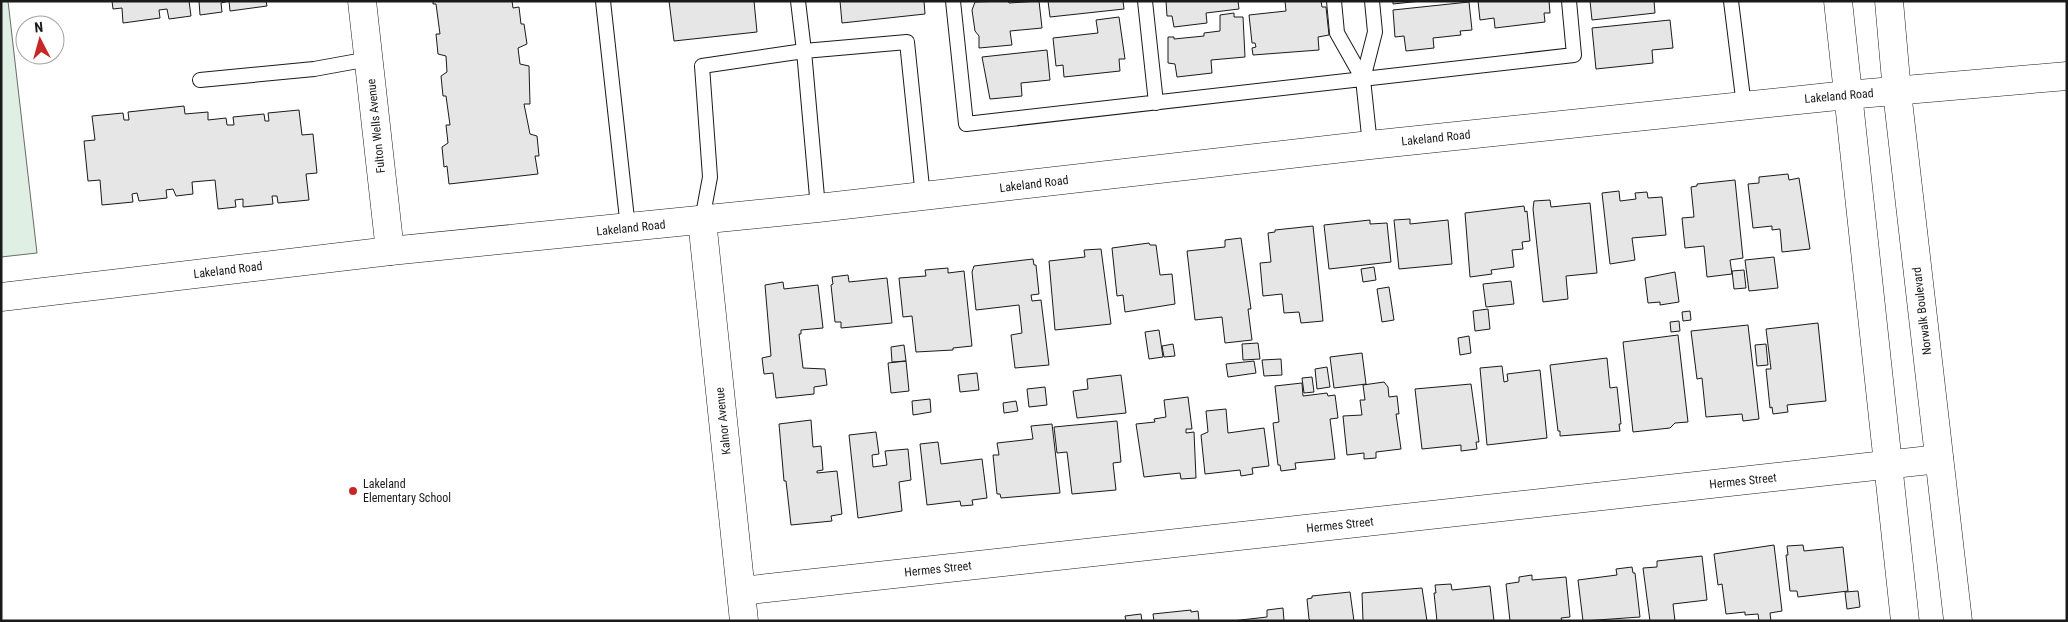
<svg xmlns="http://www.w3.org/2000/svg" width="2068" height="622" font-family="'Roboto Condensed',sans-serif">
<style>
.green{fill:#e0efe3;stroke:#6a6a6a}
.building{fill:#e6e6e6;stroke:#1a1a1a}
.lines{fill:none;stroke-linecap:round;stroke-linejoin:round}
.lane-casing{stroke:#1a1a1a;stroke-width:16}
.street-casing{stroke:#1a1a1a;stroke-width:29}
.secondary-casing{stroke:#1a1a1a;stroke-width:29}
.lane{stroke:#fff;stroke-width:14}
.street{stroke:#fff;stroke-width:28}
.secondary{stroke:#fff;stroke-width:28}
.poi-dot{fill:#c62828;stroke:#fff;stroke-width:2}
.labels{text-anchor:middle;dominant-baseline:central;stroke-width:4;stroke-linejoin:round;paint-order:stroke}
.street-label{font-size:12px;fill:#1a1a1a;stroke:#fff}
.poi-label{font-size:12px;fill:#1a1a1a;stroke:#fff;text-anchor:start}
</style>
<rect width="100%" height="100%" fill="#fff"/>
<path class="green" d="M1,1H8L37,253L1,257Z"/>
<path class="building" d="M112,1H189L191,16L169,19L167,9L159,10L160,18L123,23L122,8L113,9Z
M199,1H266L267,6L230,11L229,1L221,3L222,12L200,15Z
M433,1H512L513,8L519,7L521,24H524L527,44L518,48L520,64L529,66L530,104H524L530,134L537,136L539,156H535L538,174L449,184L447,166L444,167L442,147L448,143L446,125H450L446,96H443L441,76L447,72L446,56L438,54L436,34H440L436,4H433Z
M669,1H754L757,32L674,41Z
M840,1H924L925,14L842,23Z
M1008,1L1009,3L1039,1L1042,28L1010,31L1012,45L979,48V36L975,31L972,10L975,2Z
M1048,1H1123L1124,9L1050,17Z
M1166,1H1238L1239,9L1206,13L1207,23L1174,27L1172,16H1167Z
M1285,1H1321L1322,7H1326L1329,35L1318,37L1319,50L1253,55L1252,48L1256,47L1255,43H1252L1249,15L1286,11Z
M1393,1H1421L1393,4Z
M1478,1H1549L1550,13H1544L1545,22L1495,28L1494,18L1480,20Z
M1590,1H1654L1655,13L1592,20Z
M1469,2L1472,30L1460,31L1461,35L1433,38L1434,48L1406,51L1404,36L1395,37L1393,10Z
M1234,13V17H1243L1245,57L1211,60L1212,73L1177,77L1175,64L1168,63V37H1174V39L1204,36V33L1220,31V15Z
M1119,17L1125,59H1119L1120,71L1064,77L1063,65L1056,66L1053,38L1098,33L1096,20Z
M1670,20L1673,48L1652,50L1653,63L1596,69L1592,28Z
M1047,50L1050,80L1021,83L1022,96L990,99L982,57Z
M184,106L185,114L208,112V120L226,118L227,125H234L233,117L264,114L265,121H269L268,113L299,110L302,135L313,134L317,173L306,174L309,200L278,203L277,196H272L273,204L243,207V199L235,200L236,207L218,209L215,180L192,182L193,194L176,196L173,189L166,190L167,198L139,201L137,193L132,194L133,202L102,205L100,180L88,181L84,141L95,140L92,116L123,113L124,120H129L128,112Z
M1788,174L1789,180L1799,178L1810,249L1782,252L1780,229L1772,230V226L1753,228L1748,184L1759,183V177Z
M1735,180L1743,258L1730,260L1732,274L1707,277L1704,246L1685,248L1682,218L1694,217L1691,187L1697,186V184Z
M1619,191L1620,201L1636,199L1635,193L1647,192L1648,198L1662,197L1666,235L1632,238L1635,260L1610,264L1602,193Z
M1550,200L1551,207L1590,203L1597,273L1566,276L1568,299L1543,302L1533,209L1534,201Z
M1524,206L1525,212L1527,211L1530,241L1522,242L1523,249L1512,250L1514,267L1491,270L1492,274L1470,277L1465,213Z
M1410,219V224L1448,220L1452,264L1399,269L1394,220Z
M1370,220V224L1387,223L1391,262L1329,269L1324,225Z
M1313,226L1323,321L1301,323L1299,312L1284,313L1282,294L1263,296L1260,263L1271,262L1268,233L1275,232V230Z
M1241,238L1251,309H1248L1252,340L1225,343L1222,317L1195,320L1187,251L1225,247V240Z
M1149,243L1150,245H1156L1160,275L1172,274L1175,304L1125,312L1123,295L1117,296L1112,248Z
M1101,249L1111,324L1055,330L1049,261L1085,257L1084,250Z
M1774,257L1778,288L1749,291L1745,260Z
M1033,259L1034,265H1036L1039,294L1031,295L1032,301L1041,300L1049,365L1015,368L1011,335L1022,333L1019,305L976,310L972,272L974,266Z
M1374,267L1376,280L1363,282L1361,269Z
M948,268V273L964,271L972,346L953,348V350L916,352L912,316L903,317L899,278L926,276L925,270Z
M1744,270L1746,288L1734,289L1732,271Z
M1675,272L1679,302L1660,305V302L1648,303L1645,278Z
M848,275L849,282L887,278L892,323L841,328V322H835L831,285L833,284L832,277Z
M1511,281L1514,304L1486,307L1483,284Z
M783,282L784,289L818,285L823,328L801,330V334H799L803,368L825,369L827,385L814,387V394L776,398L773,373L764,374L762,358L771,356L765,285Z
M1389,287L1394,320L1382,322L1377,289Z
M1488,309L1490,329L1475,331L1473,311Z
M1690,311L1691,320L1683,321L1682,312Z
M1679,321L1680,331L1671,332L1670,322Z
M1818,323L1826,401L1787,405L1788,412L1773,414L1772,407L1770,408L1766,369H1771L1766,329Z
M1748,325L1759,419L1743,421L1742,414L1706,417L1702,378L1697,379L1691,331Z
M1159,330L1163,357L1149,359L1145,332Z
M1678,335L1688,422L1675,423L1670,428L1633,432L1623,342Z
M1469,336L1471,353L1460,355L1458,338Z
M1258,343L1260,359L1243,360L1242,344Z
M1173,344L1175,356L1164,357L1162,346Z
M1766,344L1768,365L1757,366L1755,345Z
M904,345L906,361L892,362L891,347Z
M1362,353L1366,384L1334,388L1330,357Z
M1607,358L1610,388L1617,387L1621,424H1619L1620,431L1560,436V431H1558L1550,365Z
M1281,359L1282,375L1264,376L1262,360Z
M906,361L909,391L891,393L888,363Z
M1254,361L1256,373L1228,377L1226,364Z
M1502,366L1504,382L1508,381L1507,374L1540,370L1547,438L1487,445L1480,368Z
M1327,367L1330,387L1317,389L1315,369Z
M977,373L979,390L960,392L958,375Z
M1121,375L1126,413L1077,418L1073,391L1088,389L1087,379Z
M1312,377L1314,392L1304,393L1302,378Z
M1384,382L1388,387L1389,397L1397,396L1399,414H1396L1401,449L1376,452V458L1364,459V453L1347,455L1343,416L1362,415L1360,400H1365L1363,385Z
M1302,383L1303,396L1327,393L1328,396L1335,395L1338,418L1330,419L1335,459L1295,463L1296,469L1281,471L1280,465H1278L1273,423L1279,422L1275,386Z
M1471,384L1479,442H1476L1477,449L1461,451V445L1422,449L1415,389Z
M1045,387L1047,405L1029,407L1027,389Z
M1188,397L1192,429H1186V433L1194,432L1196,478L1181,479L1180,473L1144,477L1136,424L1155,422L1154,419L1166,417L1164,400Z
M930,399L931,412L913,415L912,401Z
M1016,401L1018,411L1004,413L1003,403Z
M1226,409L1228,433L1264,428L1269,466L1252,468L1253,474L1241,476L1240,470L1205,474L1201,435L1208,432L1206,411Z
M811,420L813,447L821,446L823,470L817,471V473L837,471L842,514L831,516L832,521L791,525L786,481H784L779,424Z
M1117,421L1121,462L1113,463L1116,490L1072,494L1067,452L1057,453L1054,427Z
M1052,424L1060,493L1001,498L1000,494H997L993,455H999L997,443L1033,439L1031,426Z
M876,432L879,454L872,455L873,467L887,465L885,451L908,449L911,480L899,482L902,511L858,518L849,435Z
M938,442L941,464L982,459L987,498L972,500L973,505L961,506L960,501L927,505L920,444Z
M1774,545L1782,611L1770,613L1771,621H1759L1758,614L1745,615V612L1726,614L1722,584L1718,585L1714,554Z
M1803,545L1804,551L1843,547L1848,591L1798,597L1797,591H1790L1786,555H1788L1787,546Z
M1702,556L1707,600L1673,604L1675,621H1650L1643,568L1657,567V561Z
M1632,567L1633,573H1635L1640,617L1583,621L1578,580L1617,575L1616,569Z
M1532,575V580L1566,577L1570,617L1561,618L1562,621H1510L1506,584L1519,582V577Z
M1451,584L1452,590L1490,586L1494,621H1437L1434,593H1436L1435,585Z
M1422,588L1427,621H1363L1362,593Z
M1858,591L1860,607L1847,609L1845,592Z
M1350,592L1354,621H1311L1309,619L1307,599L1312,598V596Z
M1283,608L1284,621H1232L1267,617V610Z
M1191,610V612L1198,611L1199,621H1154L1153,614Z
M1141,614L1142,621H1126L1125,616Z"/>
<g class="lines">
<defs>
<path id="lane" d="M603,1L628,228
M953,1L966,124L1574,55L1569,1
M1145,1L1156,103
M1334,1L1337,33L1363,79
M1731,1L1744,106
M200,80L314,69L369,59
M1370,145L1363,79L1375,32L1372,1
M818,208L804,51L907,42L923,197
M702,220L710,177L702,66L804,51L798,1"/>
<path id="street" d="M362,1L390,251
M702,220L744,621
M741,591L1939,459"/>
<path id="secondary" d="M1838,1L1905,621
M1889,1L1897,92L1958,621
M1,297L390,251L818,208L1370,145L1847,95L2067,76"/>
</defs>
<use href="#lane" class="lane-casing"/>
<use href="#street" class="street-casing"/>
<use href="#secondary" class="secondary-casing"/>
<use href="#lane" class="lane"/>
<use href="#street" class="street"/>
<use href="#secondary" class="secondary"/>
</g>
<circle class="poi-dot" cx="353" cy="491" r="5"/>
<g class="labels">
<g class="street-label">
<text transform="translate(1839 96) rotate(-5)">Lakeland Road</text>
<text transform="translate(376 126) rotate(-96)">Fulton Wells Avenue</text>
<text transform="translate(1436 138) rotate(-6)">Lakeland Road</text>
<text transform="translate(1034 184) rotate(-7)">Lakeland Road</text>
<text transform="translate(631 228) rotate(-6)">Lakeland Road</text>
<text transform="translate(228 270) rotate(-7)">Lakeland Road</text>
<text transform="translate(1922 311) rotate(-97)">Norwalk Boulevard</text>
<text transform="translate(723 421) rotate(-96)">Kalnor Avenue</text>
<text transform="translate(1743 481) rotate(-6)">Hermes Street</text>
<text transform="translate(1340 525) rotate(-6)">Hermes Street</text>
<text transform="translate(938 569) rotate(-6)">Hermes Street</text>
</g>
<g class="poi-label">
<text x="363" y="484">Lakeland<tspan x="363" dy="14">Elementary School</tspan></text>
</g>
</g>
<rect width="2068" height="622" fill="none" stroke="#1a1a1a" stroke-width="5"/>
<g transform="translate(40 40) rotate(354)"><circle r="24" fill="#ffffff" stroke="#a3a3a3"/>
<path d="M0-4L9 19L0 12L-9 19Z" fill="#c62828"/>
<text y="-8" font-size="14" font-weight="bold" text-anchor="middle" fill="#1a1a1a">N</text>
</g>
</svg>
